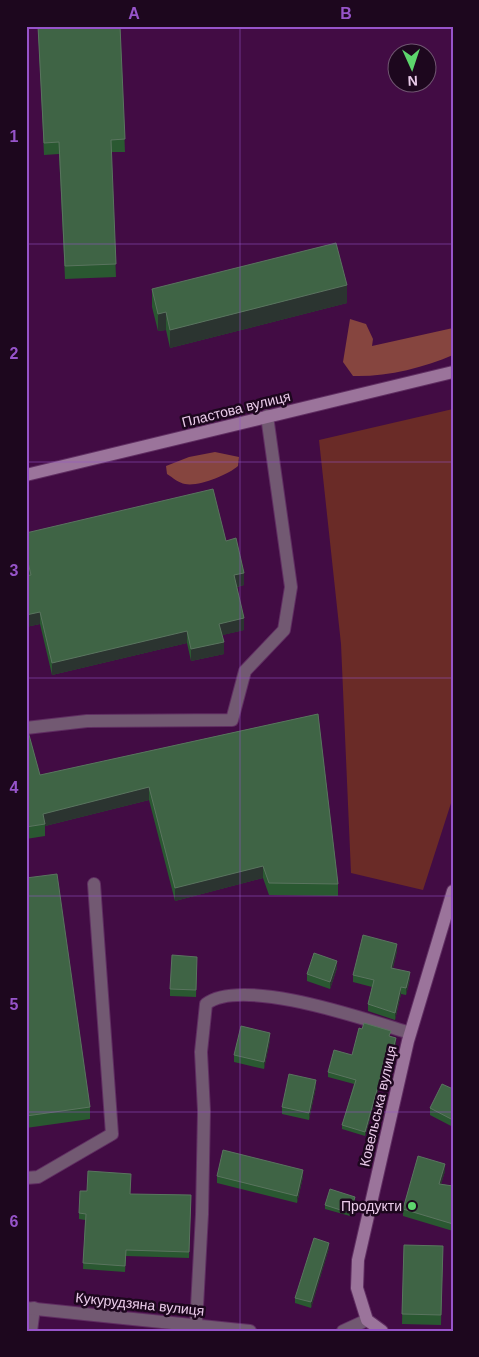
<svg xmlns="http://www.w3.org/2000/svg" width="479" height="1357" font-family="Helvetica,sans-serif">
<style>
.green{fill:#6a2b27}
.forest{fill:#86453f}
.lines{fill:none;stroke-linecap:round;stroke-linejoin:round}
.lane-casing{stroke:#602e62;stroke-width:14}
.street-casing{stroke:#602e62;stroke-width:14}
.secondary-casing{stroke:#602e62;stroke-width:14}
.lane{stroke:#725972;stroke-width:12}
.street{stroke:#725972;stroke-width:12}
.secondary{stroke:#9b749b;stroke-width:12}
.wall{fill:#2a5831}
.shaded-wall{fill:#2b3430}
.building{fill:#3f6445;stroke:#5a745f}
.grid{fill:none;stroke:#9754ca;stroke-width:1;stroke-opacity:0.55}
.poi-dot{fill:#5dd56d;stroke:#1d071e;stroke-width:2}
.labels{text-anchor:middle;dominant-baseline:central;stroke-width:5;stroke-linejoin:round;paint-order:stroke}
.street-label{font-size:14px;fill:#eacbea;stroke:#1d071e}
.poi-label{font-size:14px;fill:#eacbea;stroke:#1d071e;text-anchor:end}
.neatline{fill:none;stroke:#9754ca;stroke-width:2}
.grid-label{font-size:16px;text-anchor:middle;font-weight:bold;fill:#9754ca}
</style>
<rect width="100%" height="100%" fill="#420c44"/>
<path class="green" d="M453,409V797L423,890L351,873L341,644L319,440Z"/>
<path class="forest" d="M350,319L366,324L373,339L372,346L453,328V355C423,368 386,377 353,376L343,362Z
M215,452L239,457L238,466C228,475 198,487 185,484C179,483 173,478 167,474L166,466L189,457Z"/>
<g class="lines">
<defs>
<path id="lane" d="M26,728L87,721L232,720L245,671L284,630L291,587L267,416
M26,1178L38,1177L112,1134L94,884
M31,1331L34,1308"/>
<path id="street" d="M26,1308L250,1331
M196,1325L202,1214L204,1111L201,1052L206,1004C242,976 367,1020 410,1033
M343,1331L367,1320"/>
<path id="secondary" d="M26,475L453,372
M382,1331L367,1320L357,1288L358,1260L408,1041L453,891"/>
</defs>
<use href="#lane" class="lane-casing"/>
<use href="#street" class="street-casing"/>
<use href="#secondary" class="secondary-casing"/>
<use href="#lane" class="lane"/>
<use href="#street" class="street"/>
<use href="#secondary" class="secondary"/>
</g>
<path class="wall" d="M38,26H120L125,152H111L116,277L65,279L59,154L44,155Z
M152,289L347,303L170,348L166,330L158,331L152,307Z
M26,533L226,541L244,585L237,587L244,630L222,635L224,654L191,661L187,643L52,675L40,624L26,627V576H28L26,566Z
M318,714L338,884V896L269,895L263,878L175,901L149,800L45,826V836L26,839V724L40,775Z
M26,878L90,1107V1119L26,1128Z
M397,951L393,968L410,979L406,995L401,994L395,1020L368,1011V1004L372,987L353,982V975Z
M197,964L196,997L170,996V989Z
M337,968L330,989L307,981V974Z
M390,1036L396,1043L383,1091L378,1090L365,1136L342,1129V1125L354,1084L328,1077V1072Z
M270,1040L264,1069L234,1062V1055Z
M316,1087L309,1120L282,1114V1107Z
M453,1089V1127L430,1115V1108Z
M445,1171L441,1184L453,1186V1231L403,1216V1209Z
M217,1176L303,1177L297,1203L217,1183Z
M131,1180L130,1194L191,1195L189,1258L126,1256L125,1272L83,1269L85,1220L79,1219V1213L87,1191Z
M355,1200L350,1216L325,1209V1205Z
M404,1245L443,1246L441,1325L402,1324Z
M329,1248L311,1308L295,1303V1298Z"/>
<path class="shaded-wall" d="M347,285V303L170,348V330Z
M166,312V330L158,331V314Z
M244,573V585L234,587V575Z
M40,612V624L26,627V615Z
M244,618V630L219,636V624Z
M187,631V643L52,675V663Z
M224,642V654L191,661V649Z
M149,787V800L45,826L43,814Z
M263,866V878L175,901V888Z
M397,944V951L391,975V968Z
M337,961V968L330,989V982Z
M410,972V979L406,995V988Z
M401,987V994L395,1020V1013Z
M270,1033V1040L264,1069V1062Z
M396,1038V1043L383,1091V1087Z
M316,1080V1087L309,1120V1113Z
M378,1086V1090L365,1136V1132Z
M445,1164V1171L439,1191V1184Z
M303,1170V1177L297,1203V1196Z
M355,1197V1200L350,1216V1213Z
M329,1243V1248L311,1308V1302Z"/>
<path class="building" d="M38,26H120L125,139L111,140L116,264L65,266L59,142L44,143Z
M336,243L347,285L170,330L166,312L158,314L152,289Z
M213,489L226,541L236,538L244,573L234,575L244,618L219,624L224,642L191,649L187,631L52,663L40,612L26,615V576L31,575L26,554V533Z
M318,714L338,884L269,883L263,866L175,888L149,787L43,814L45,824L26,827V724L40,775Z
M57,874L90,1107L26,1116V878Z
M363,935L397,944L391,968L410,972L406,988L401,987L395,1013L368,1004L374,980L353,975Z
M314,953L337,961L330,982L307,974Z
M172,955L197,957L196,990L170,989Z
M364,1023L391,1031L389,1036L396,1038L383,1087L378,1086L365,1132L342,1125L356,1080L328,1072L334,1050L352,1055L359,1028L362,1029Z
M241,1026L270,1033L264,1062L234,1055Z
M289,1074L316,1080L309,1113L282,1107Z
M442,1084L453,1089V1120L430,1108Z
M223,1150L303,1170L297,1196L217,1176Z
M418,1156L445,1164L439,1184L453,1186V1224L403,1209Z
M88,1171L131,1174L130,1194L191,1195L189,1252L126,1250L125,1266L83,1263L86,1214L79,1213L80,1191H87Z
M330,1189L355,1197L350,1213L325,1205Z
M314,1238L329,1243L311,1302L295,1298Z
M404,1245L443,1246L441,1315L402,1314Z"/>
<path class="grid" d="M240,26V1331M26,244H453M26,462H453M26,678H453M26,896H453M26,1112H453"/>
<circle class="poi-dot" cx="412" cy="1206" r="5"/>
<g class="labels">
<g class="street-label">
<text transform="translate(236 409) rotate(-14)">Пластова вулиця</text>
<text transform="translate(378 1106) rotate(-77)">Ковельська вулиця</text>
<text transform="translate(140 1304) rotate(6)">Кукурудзяна вулиця</text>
</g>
<g class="poi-label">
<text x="402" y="1206">Продукти</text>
</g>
</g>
<rect width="479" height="1357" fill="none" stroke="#1d071e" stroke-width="55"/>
<g transform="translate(412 68) rotate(177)"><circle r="24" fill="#1d071e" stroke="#6f5570"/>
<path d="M0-4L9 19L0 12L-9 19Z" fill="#5dd56d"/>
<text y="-8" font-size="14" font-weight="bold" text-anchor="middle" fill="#eacbea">N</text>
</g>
<rect x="28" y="28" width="424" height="1302" class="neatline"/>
<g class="grid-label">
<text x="134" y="19">A</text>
<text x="346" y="19">B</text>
<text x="14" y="142">1</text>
<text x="14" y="359">2</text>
<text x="14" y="576">3</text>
<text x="14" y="793">4</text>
<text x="14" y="1010">5</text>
<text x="14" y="1227">6</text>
</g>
</svg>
